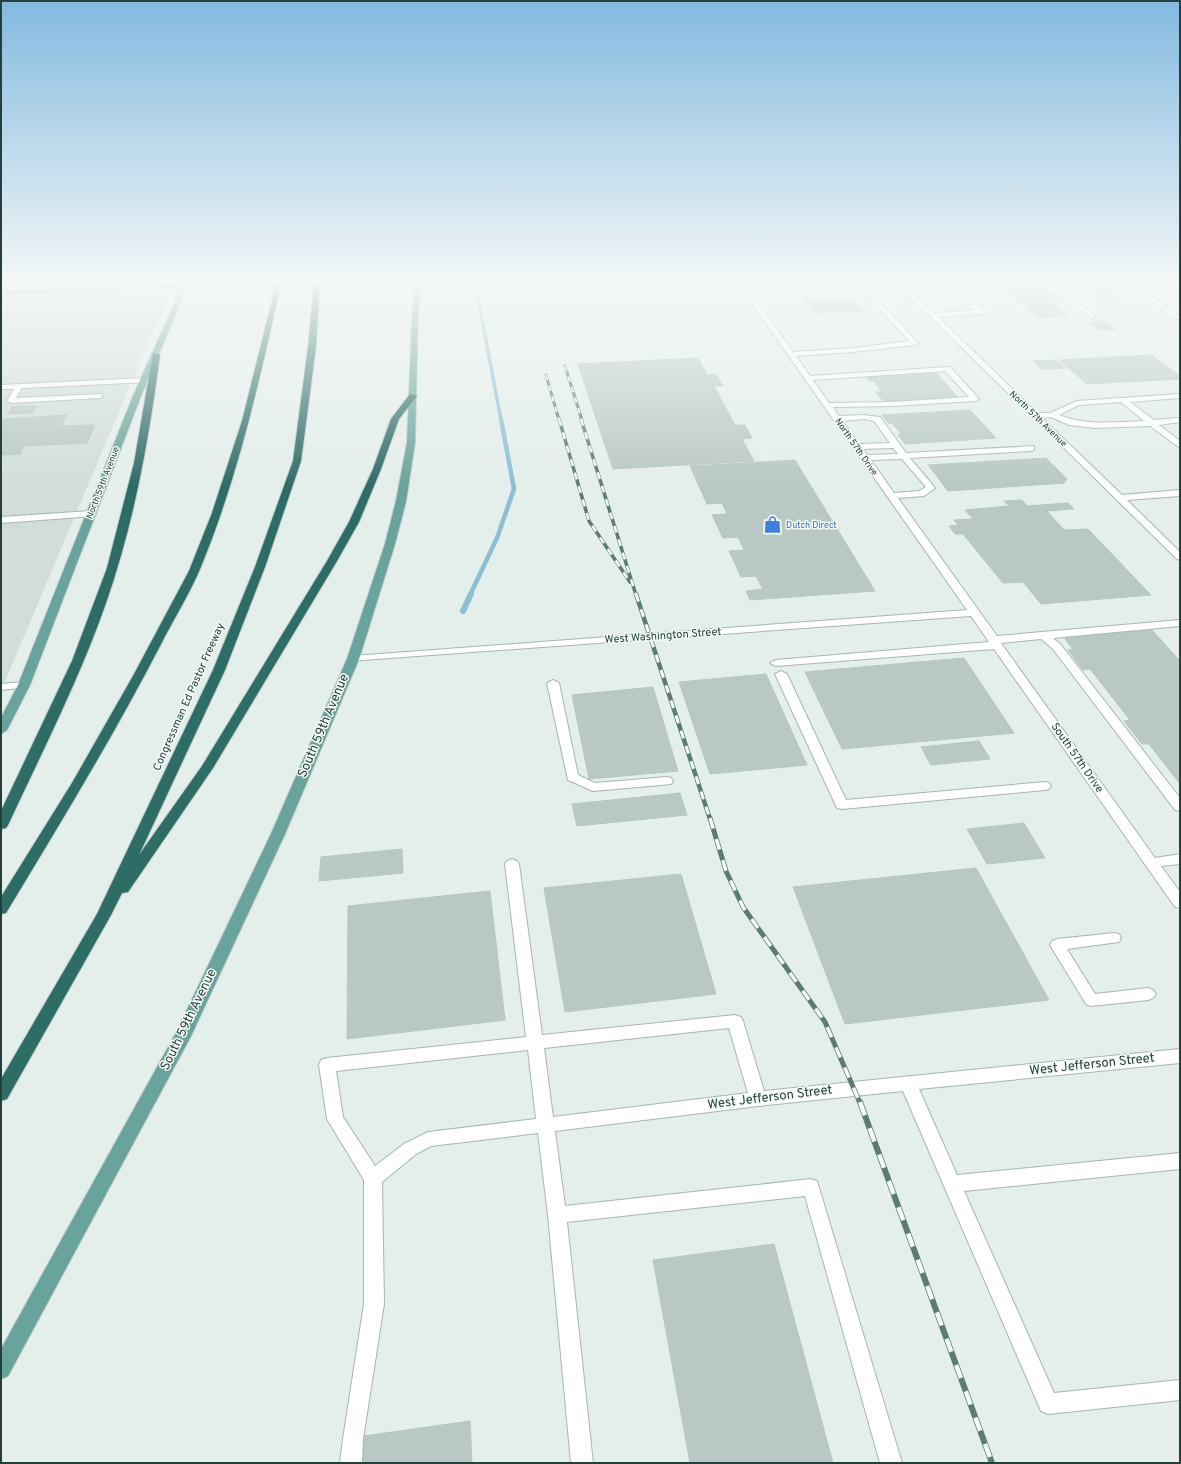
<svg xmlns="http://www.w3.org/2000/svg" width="1181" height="1464" font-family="Overpass,sans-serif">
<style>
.built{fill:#d2ddd9}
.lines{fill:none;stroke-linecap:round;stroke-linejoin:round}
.stream-far2{stroke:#8bc0d3;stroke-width:3.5}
.stream-far1{stroke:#8bc0d3;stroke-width:4.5}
.stream{stroke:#8bc0d3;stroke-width:6}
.building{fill:#b9c8c4;stroke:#b6c7c2}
.minor-casing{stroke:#a6b6b2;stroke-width:2}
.major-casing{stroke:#c1cac8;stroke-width:2}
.highway-casing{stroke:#c1cac8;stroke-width:2}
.minor{fill:#fff;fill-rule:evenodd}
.major{fill:#68a49b;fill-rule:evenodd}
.highway{fill:#2e6c66;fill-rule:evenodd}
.rail-far4-casing{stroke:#5d7b76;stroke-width:3}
.rail-far3-casing{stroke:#5d7b76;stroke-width:3.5}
.rail-far2-casing{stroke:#5d7b76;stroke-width:4.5}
.rail-far1-casing{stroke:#5d7b76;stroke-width:5}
.rail-casing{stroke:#5d7b76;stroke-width:6}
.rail-far4{stroke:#f4faf8;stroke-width:2;stroke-dasharray:5.5;stroke-linecap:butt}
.rail-far3{stroke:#f4faf8;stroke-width:2.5;stroke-dasharray:7;stroke-linecap:butt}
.rail-far2{stroke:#f4faf8;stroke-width:3;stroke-dasharray:8;stroke-linecap:butt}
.rail-far1{stroke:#f4faf8;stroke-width:3.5;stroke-dasharray:11;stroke-linecap:butt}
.rail{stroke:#f4faf8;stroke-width:4.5;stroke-dasharray:14;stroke-linecap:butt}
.highway-bridge-casing{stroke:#c1cac8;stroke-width:8;stroke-linecap:butt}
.highway-bridge{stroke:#2e6c66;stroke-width:7}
.labels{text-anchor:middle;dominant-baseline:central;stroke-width:3;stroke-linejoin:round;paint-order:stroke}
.far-street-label{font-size:9px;fill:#23403b;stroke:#f4faf8}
.far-shop-label{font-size:9px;fill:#366cbe;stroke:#f4faf8;text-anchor:start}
.street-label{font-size:11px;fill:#23403b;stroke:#f4faf8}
.near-street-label{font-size:13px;fill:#23403b;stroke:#f4faf8}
</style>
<rect width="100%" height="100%" fill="#e4eeea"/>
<path class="built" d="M130,291L160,294L168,300L139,364L1,691V298Z"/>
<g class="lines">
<path class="stream-far2" d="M477,293L501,420"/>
<path class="stream-far1" d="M470,595L497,538L514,489L501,419"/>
<path class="stream" d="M463,611L471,594"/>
</g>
<path class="building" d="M1075,281H1115L1098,282L1122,301H1102Z
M1040,283L1058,297L1045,298L1069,316L1038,318L1005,291L969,293L960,285Z
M853,298L864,311L814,313L803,300Z
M1105,321L1116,329L1100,330L1089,322Z
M1152,355L1180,376V379L1087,384L1059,360Z
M698,358L707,375L716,374L723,386H714L735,425H745L752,438L742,439L754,461L613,469L578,364Z
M1056,360L1065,368L1047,369L1040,368L1033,361Z
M937,373L958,398L883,401L876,392H882L874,381H869L865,377Z
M37,406L33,413L8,414L12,407Z
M970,410L996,438L905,444L898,435H902L892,423H888L882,415Z
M67,415L61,426L95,425L87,443L24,446L20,454L1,455V419Z
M1046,458L1067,479L1064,483L948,491L928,465Z
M795,460L875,591L750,600L746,591L763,589L756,576L741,577L729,551L744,550L738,537L723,538L712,515L727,514L722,503L707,504L690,466Z
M1022,500L1027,506L1068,503L1074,509L1047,511L1064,530L1088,529L1151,595L1041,604L1023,582L1003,583L963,534H955L949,526L958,525L954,520L973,519L965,510L1009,506L1004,501Z
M1152,630L1180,661V784L1149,744H1142L1124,721L1130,720L1090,669L1083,670L1068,650L1073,649L1065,639L1067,637Z
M964,658L1014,733L842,749L805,672Z
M766,674L807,765L710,774L679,682Z
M653,687L678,771L589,779L572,695Z
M979,741L990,759L931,765L921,747Z
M680,793L687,815L577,826L572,804Z
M1024,823L1045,858L987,864L967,829Z
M402,849L403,873L319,881L321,857Z
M976,868L1049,1000L845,1024L793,887Z
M681,874L716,994L565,1012L544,888Z
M490,891L505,1020L347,1039L348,906Z
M774,1244L833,1463H690L653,1260Z
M470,1421L472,1463H363L364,1436Z"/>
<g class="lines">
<defs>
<path id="minor" d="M736,281H742L793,352L854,348L909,341L862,290L805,291L795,281H802L807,287H866L918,343L914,345L854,352L796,356L810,376L947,367H950L979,399L975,401L893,406L833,407L839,416L864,415L880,417L906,453L1034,446V450L1031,451L910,458L935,488L924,496L898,498L997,636L1180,620V626L1053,638L1061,645L1180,798V811L1175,810L1053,649L1041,639L1001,643L1155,858L1180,854V864L1161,866L1180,892V908L1175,907L994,649L776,666L770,663L776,660L989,642L971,616L349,661L347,659L353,656L967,610ZM945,371L969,397L893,402L829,403L813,380ZM864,419L874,421L890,443L859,444L842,421ZM893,448L898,454L867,455L863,449ZM902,459L926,487L919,491L894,493L871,460Z
M894,281H901L934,313L976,310L945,281H952L984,311V313L982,314L938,317L1037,413H1050L1077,401L1180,394V398L1130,402L1154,420L1180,418V422L1159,425L1180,441V448L1150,426L1094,428L1069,425L1051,417L1042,418L1122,495L1180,490V496L1127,500L1180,552V560L1177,559ZM1121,402L1144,421C1115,422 1087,426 1059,415L1079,405Z
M1052,281H1059L1073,291L1074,292L1071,296L1095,316V318H1091L1065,297L1064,296L1067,292Z
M1122,281H1129L1180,316V321Z
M145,378L149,380L148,382L22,388L16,398L102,394L103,396L99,398L11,403L7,401L14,389H1V385Z
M91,511L96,514L94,516L1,523V517Z
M781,671L787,674L846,800L1045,782L1049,783L1051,786L1049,789L1045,790L842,809L837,808L775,674Z
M553,680L559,683L578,775L595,783L667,777L671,778L673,781L671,784L593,791L568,780L547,683Z
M24,682L28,683L30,685L28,687L1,690V684Z
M512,859L517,861L519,864L542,1035L735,1015L741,1017L743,1021L764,1091L1180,1049V1063L919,1089L957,1175L1180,1153V1169L964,1191L1054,1393L1180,1380V1400L1048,1414L1041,1411L903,1091L758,1106L555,1131L565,1206L811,1179L817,1181L902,1463H880L805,1196L567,1222L593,1463H571L548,1215L538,1133L431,1146L416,1154L382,1182L384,1304L363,1439L362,1463H340L343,1439L364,1304V1180L327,1119L319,1065L321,1060L327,1058L526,1037L505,864L507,861ZM729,1028L748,1093L553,1117L544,1048ZM528,1050L536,1119L428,1132L404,1144L375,1166L343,1117L336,1071Z
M1114,933L1119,934L1121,938L1119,942L1067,949L1095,994L1148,988L1153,990L1156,994L1153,998L1148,1000L1091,1006L1086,1004L1050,945L1052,941L1057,939Z"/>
<path id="major" d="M181,281H187L186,283L295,281L292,283L185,287L181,302L141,396L30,685L7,730L1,734V718L18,685L133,396L175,302L179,288L1,295V291L180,284Z
M415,281H421L418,317L415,443L406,501L395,544L359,659L285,834L191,1036L8,1376L1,1379V1349L176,1033L271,834L347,659L385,544L396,501L407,443L412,317Z"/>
<path id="highway" d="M314,281H320L316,347L301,461L265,567L225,670L139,855L202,766L327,561L349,522L373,469L391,419L410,394L417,396L399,419L381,469L359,522L337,561L213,768L128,892L122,893L111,915L7,1099L1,1101V1079L97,914L213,670L255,567L293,461L308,347Z
M274,292L279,293C258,387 237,480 200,569C189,595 173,620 160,646C113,737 59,825 6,913L1,914V897L72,783L133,676L189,571L212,513L242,421Z
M153,353L160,355C149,439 134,523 106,603C79,680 42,752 8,825L6,828L1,829V811L72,661L107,568L134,463Z"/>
</defs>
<use href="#minor" class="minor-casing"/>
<use href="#major" class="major-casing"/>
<use href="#highway" class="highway-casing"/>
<use href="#minor" class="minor"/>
<use href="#major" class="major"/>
<use href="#highway" class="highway"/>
<defs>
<path id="rail-far4" d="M565,366L582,420
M546,375L559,420"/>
<path id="rail-far3" d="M559,419L589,521L630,582
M581,419L636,595"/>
<path id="rail-far2" d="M636,594L710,819"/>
<path id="rail-far1" d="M710,818L726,871L743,907L825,1022L860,1103"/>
<path id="rail" d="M860,1102L992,1463"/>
</defs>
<use href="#rail-far4" class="rail-far4-casing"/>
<use href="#rail-far3" class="rail-far3-casing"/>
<use href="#rail-far2" class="rail-far2-casing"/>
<use href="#rail-far1" class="rail-far1-casing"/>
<use href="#rail" class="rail-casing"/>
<use href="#rail-far4" class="rail-far4"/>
<use href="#rail-far3" class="rail-far3"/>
<use href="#rail-far2" class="rail-far2"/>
<use href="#rail-far1" class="rail-far1"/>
<use href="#rail" class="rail"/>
<defs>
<path id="highway-bridge" d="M276,293L278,281"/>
</defs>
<use href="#highway-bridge" class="highway-bridge-casing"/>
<use href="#highway-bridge" class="highway-bridge"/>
</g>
<linearGradient id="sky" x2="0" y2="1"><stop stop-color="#83b9e0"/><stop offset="0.58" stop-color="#f3f7f6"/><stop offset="1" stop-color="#f3f7f6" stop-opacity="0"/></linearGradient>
<rect width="1181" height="486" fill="url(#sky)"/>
<defs>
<symbol id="shop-bare" viewBox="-9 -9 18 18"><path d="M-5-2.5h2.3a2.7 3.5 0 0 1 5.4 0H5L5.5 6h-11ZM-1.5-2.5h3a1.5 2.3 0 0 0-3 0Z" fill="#3f7fe0" stroke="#f4faf8" stroke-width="2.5" paint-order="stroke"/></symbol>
</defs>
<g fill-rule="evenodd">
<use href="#shop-bare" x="760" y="512" width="25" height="25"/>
</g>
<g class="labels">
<g class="far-street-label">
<text transform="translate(1038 419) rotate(44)">North 57th Avenue</text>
<text transform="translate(856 447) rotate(55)">North 57th Drive</text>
<text transform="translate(103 483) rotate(-69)">North 59th Avenue</text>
</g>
<g class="far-shop-label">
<text x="786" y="525">Dutch Direct</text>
</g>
<g class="street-label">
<text transform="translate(663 636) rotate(-4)">West Washington Street</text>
<text transform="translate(189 697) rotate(-66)">Congressman Ed Pastor Freeway</text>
<text transform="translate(1077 758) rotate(55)">South 57th Drive</text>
</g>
<g class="near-street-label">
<text transform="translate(324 726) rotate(-67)">South 59th Avenue</text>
<text transform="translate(189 1020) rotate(-64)">South 59th Avenue</text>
<text transform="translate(1092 1065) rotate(-6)">West Jefferson Street</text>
<text transform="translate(770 1098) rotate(-7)">West Jefferson Street</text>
</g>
</g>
<rect width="1181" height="1464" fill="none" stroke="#23403b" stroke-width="4"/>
</svg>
